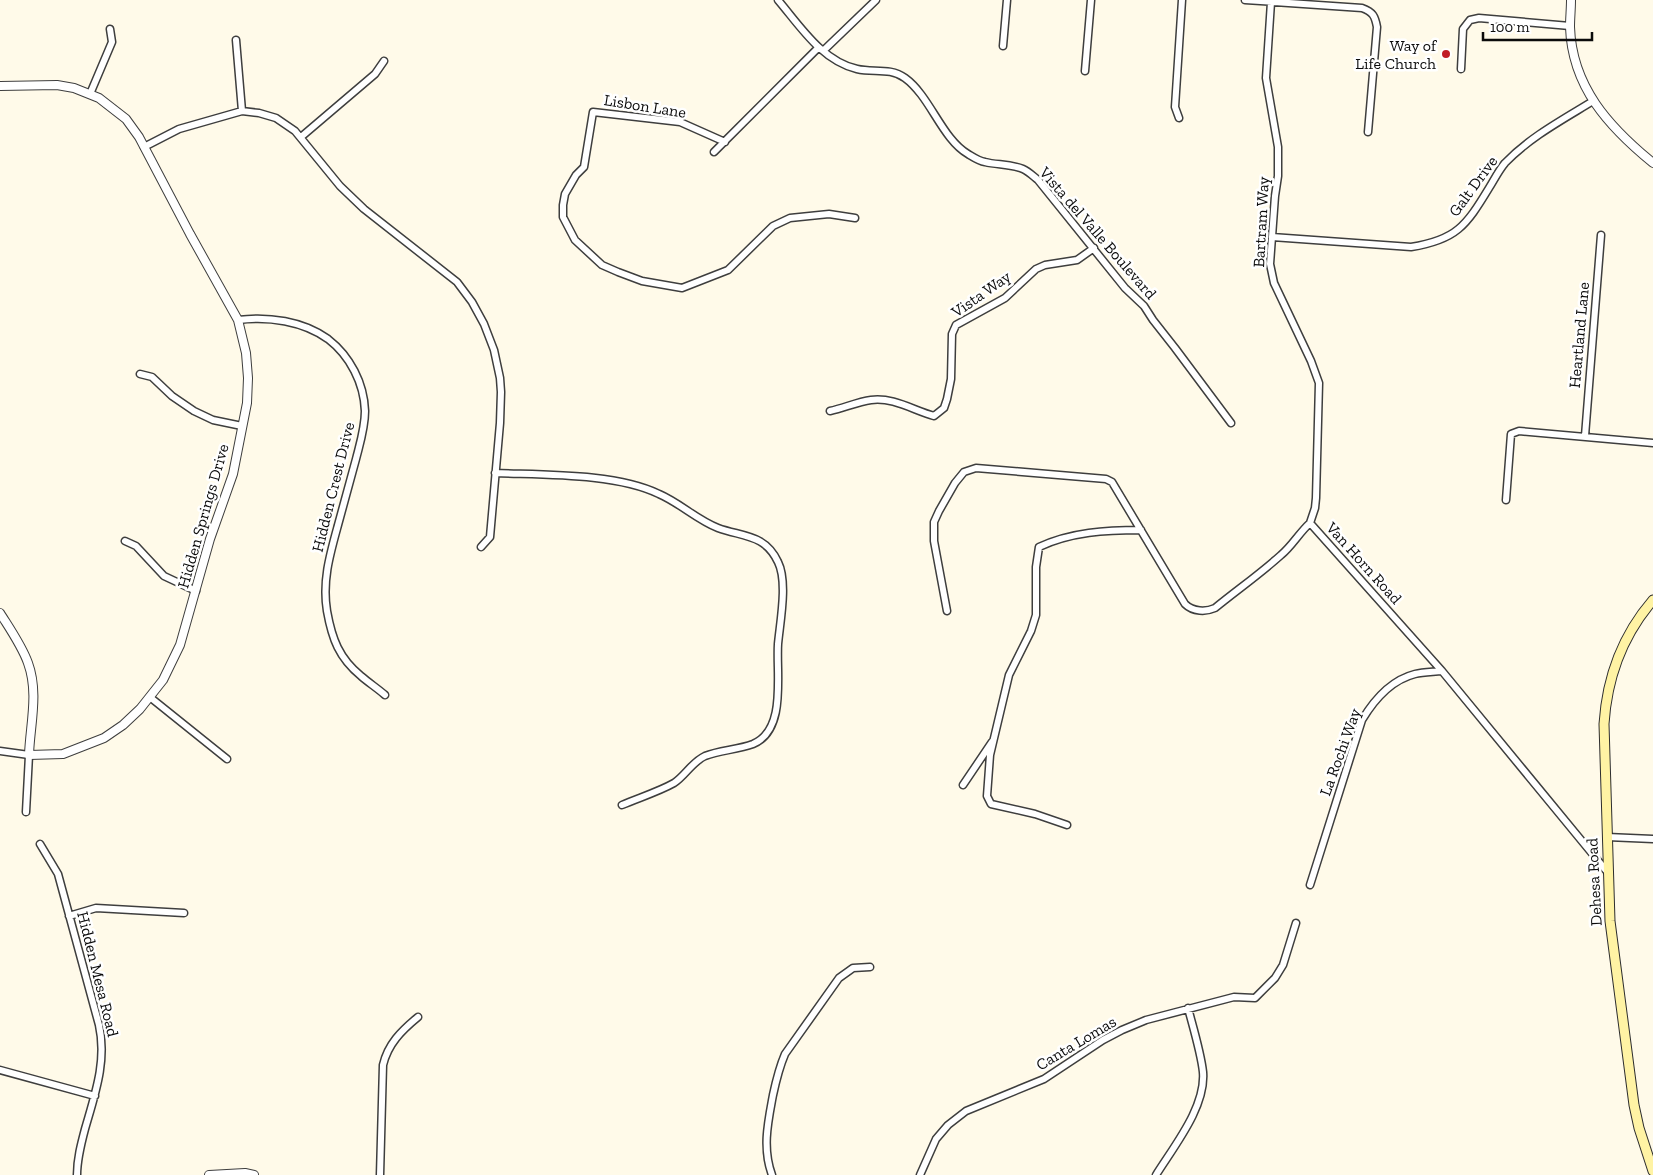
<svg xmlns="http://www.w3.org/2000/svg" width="1653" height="1175" font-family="'Zilla Slab',serif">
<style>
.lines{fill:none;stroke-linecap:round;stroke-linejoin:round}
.minor-casing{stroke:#3e3e3e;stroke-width:9}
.tertiary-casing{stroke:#3e3e3e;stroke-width:10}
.secondary-casing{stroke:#2d2d2d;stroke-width:11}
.minor{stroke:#fff;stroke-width:6}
.tertiary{stroke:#fff;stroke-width:8}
.secondary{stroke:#fff3a4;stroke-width:9}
.poi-dot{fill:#c11d28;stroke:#fff;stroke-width:2}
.labels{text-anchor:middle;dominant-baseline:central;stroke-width:5;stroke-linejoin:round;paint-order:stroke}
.poi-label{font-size:16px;fill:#0b0b0b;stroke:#fff;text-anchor:end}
.street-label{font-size:16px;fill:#0b0b0b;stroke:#fff}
</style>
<rect width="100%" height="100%" fill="#fffae9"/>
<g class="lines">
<defs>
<path id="minor" d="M778,0C800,26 822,61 857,69C873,73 890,67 905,78C930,96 942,139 968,154C973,157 979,161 985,162C997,165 1010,164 1023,169C1028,171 1033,176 1038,180L1125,288L1144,306L1153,320L1175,348L1231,423
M1245,0L1362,8C1373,12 1375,16 1377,27L1368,132
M1271,2L1266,78L1278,147V176L1275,196L1270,264L1274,283L1311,361L1319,383L1316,498L1315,508L1310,523
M236,40L242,111
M1003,46L1007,0
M823,51L876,0
M1461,69L1463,29L1470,20L1479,18L1570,26
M1085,71L1091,0
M90,94L112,42L110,29
M1179,118L1175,107L1182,0
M301,137L375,74L384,61
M725,142L680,122L593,112L584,167L576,175L565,194L563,205V217L575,240L602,265L618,272L642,281L682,288L728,270L773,226L790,218L829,214L855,218
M144,147L179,129L242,111L259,113L276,118L295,131L340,186L364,209L457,282L472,302L484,324L494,350L500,378L501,392L500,423L490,537L481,547
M714,152L818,48
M1272,237L1411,247C1456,240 1466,226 1489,188C1494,180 1499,170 1505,163C1530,137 1562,120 1593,101
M238,320C268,316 303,321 328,339C350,356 364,383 365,411C365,428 360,443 356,459C350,481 344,503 338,525C330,554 322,581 327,611C332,639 339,658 361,676C369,683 377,688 385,695
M140,374L152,377L172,396L194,411L213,420L242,426
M830,411C844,408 857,402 871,400C893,397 913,410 934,416L944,408L947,399L951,379L952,334L956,325L1005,298L1036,269L1045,265L1077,260L1094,248
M1585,436L1601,235
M495,473C543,475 616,473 659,494C680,503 697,520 718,528C743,537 765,534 778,562C788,582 780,622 778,644C776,674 787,730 753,744C737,750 720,750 705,756C692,762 685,776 674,783C658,792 638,798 622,805
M1506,500L1511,434L1519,431L1653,443
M1310,523L1442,671L1609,874
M125,541L136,546L164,576L196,591
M947,611L934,541V522L939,511L955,483L964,472L976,468L1106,479L1112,482L1185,604C1193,612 1206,612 1215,608C1237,590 1260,574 1281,555C1292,546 1299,533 1310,523
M151,698L227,759
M0,751L29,755L26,812
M963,785L992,742
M1067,825L1035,814L991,804L987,796L990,755L1009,675L1031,631L1036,615V567L1039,547C1071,532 1106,530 1141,530
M1607,837L1653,839
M40,844L58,874L99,1025C107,1061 95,1094 85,1129C81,1144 77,1159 77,1175
M1310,885L1362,720C1374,700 1391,680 1415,674C1423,672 1433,672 1442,671
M69,916L96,908L184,913
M0,1070L95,1096
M380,1175L383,1065C388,1044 401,1031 418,1017
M772,1175C762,1148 768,1122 773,1095C776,1081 779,1068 785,1054L839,978L853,968L870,967
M920,1175L936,1139L948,1125L966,1111L1044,1079L1103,1040L1122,1030L1146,1020L1234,997L1255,998L1275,978L1283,965L1296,923
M1156,1175C1174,1146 1206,1107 1203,1072C1201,1053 1193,1027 1188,1008"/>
<path id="tertiary" d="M1571,0C1571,9 1570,18 1570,27C1572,87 1609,127 1653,163
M0,86L57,85L74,88L99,98L126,119L139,137L190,234L238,320L246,353L248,378L247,403L233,474L210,539L180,645L163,680L140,709L123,725L104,738L63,754L29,755C30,725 39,693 28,663C22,646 10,629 0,613
M209,1175L245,1173L254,1175"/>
<path id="secondary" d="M1653,600C1622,636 1607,677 1604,724L1610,921L1634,1105L1639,1128L1653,1171"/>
</defs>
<use href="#minor" class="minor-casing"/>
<use href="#tertiary" class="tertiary-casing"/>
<use href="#secondary" class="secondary-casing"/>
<use href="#minor" class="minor"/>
<use href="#tertiary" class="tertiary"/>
<use href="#secondary" class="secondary"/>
</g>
<circle class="poi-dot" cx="1446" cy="54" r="5"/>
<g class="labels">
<g class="poi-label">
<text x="1436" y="45">Way of<tspan x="1436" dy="18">Life Church</tspan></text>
</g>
<g class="street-label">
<text transform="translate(645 106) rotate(9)">Lisbon Lane</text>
<text transform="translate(1473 186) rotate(-54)">Galt Drive</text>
<text transform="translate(1261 222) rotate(-87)">Bartram Way</text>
<text transform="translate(1098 233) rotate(49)">Vista del Valle Boulevard</text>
<text transform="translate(981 294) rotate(-35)">Vista Way</text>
<text transform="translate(1579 335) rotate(-85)">Heartland Lane</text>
<text transform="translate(333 487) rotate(-76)">Hidden Crest Drive</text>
<text transform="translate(203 516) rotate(-74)">Hidden Springs Drive</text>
<text transform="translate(1364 563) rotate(48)">Van Horn Road</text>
<text transform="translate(1340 752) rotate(-70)">La Rochi Way</text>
<text transform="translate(1594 882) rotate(-93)">Dehesa Road</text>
<text transform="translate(98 974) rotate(76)">Hidden Mesa Road</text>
<text transform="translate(1076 1043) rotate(-31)">Canta Lomas</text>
</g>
</g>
<path d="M1483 32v8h109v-8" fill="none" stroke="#0b0b0b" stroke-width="2.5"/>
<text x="1490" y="32" font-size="15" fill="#0b0b0b" stroke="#ffffff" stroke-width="4" paint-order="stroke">100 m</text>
</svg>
